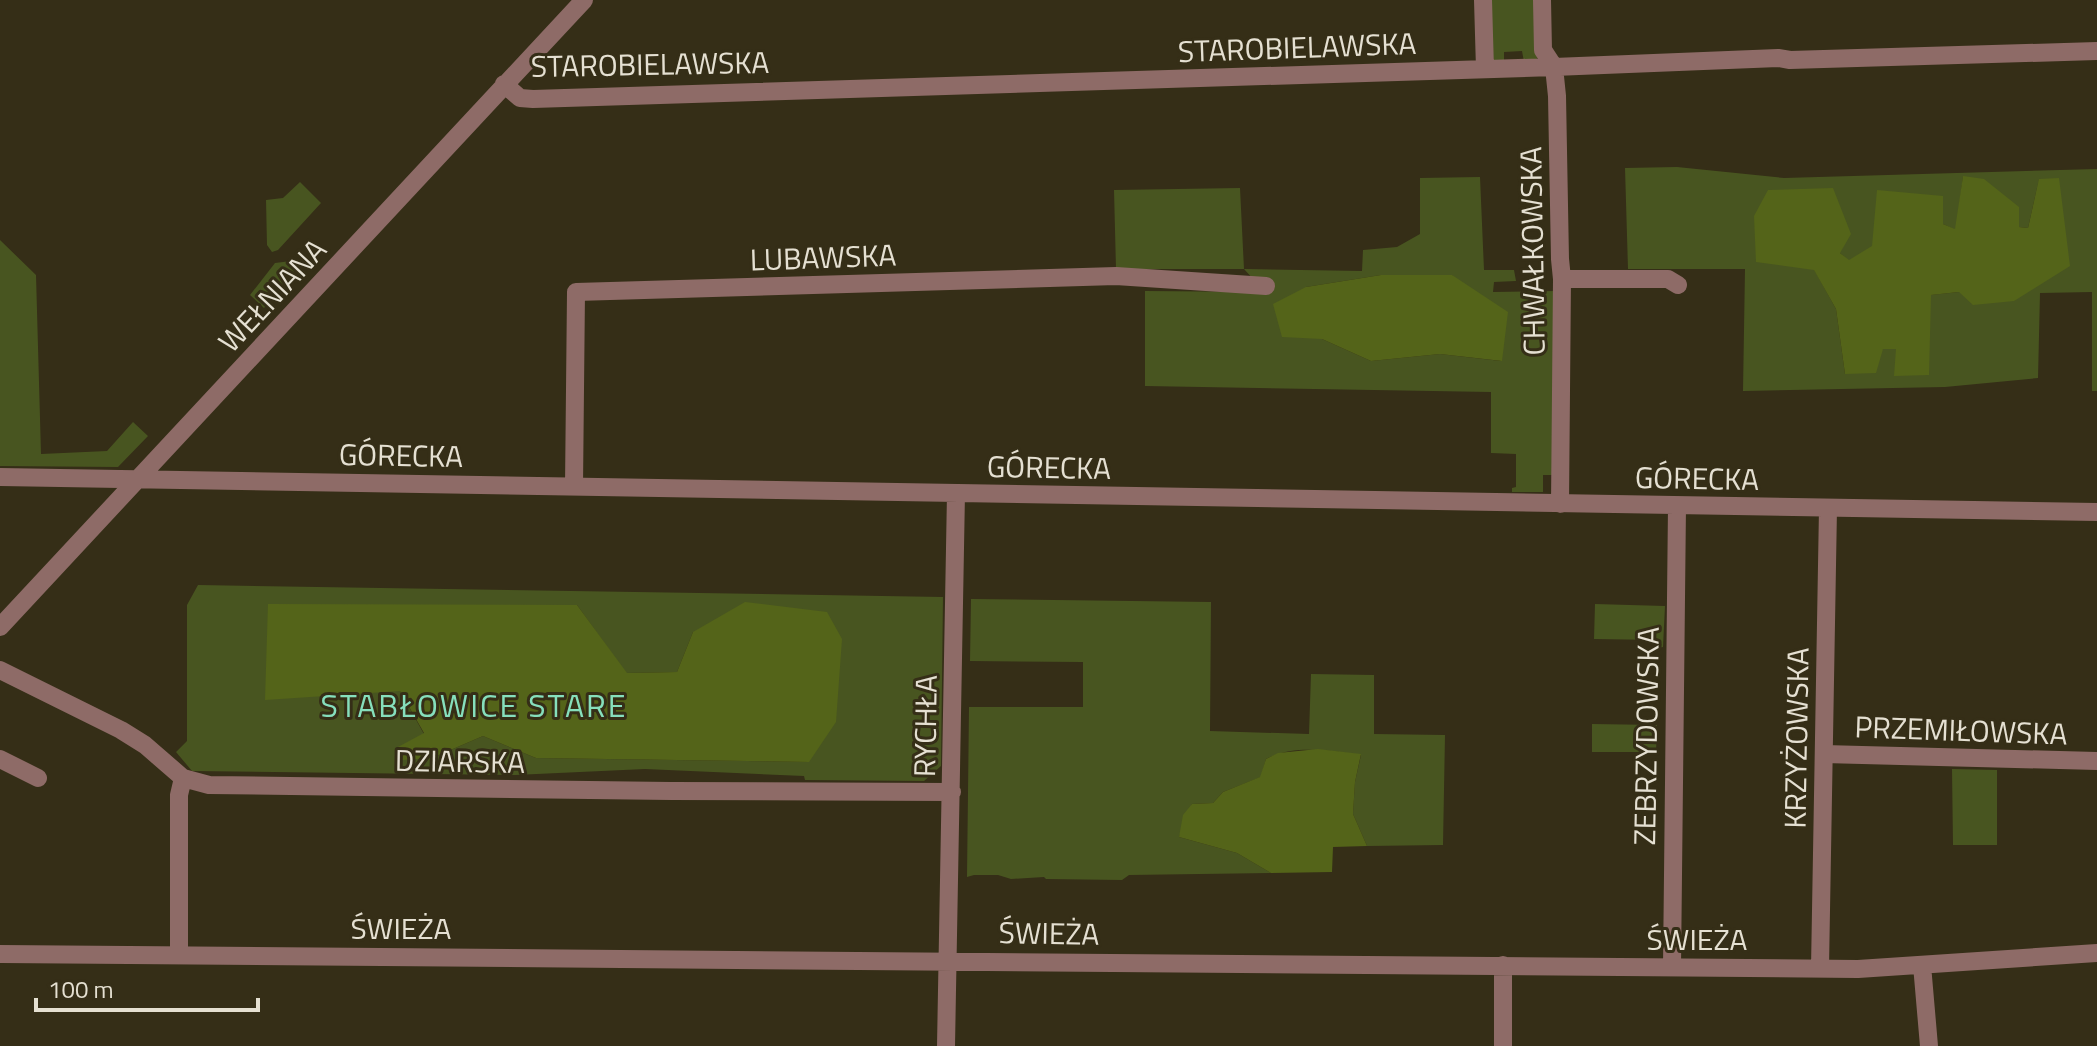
<svg xmlns="http://www.w3.org/2000/svg" width="2097" height="1046" font-family="'Titillium Web',sans-serif">
<style>
.green{fill:#485520;fill-rule:evenodd}
.forest{fill:#546419}
.lines{fill:none;stroke-linecap:round;stroke-linejoin:round}
.minor{stroke:#8e6b67;stroke-width:18}
.labels{text-anchor:middle;dominant-baseline:central;stroke-width:6;stroke-linejoin:round;paint-order:stroke}
.street-label{font-size:30px;fill:#e5e0d2;stroke:#352e17}
.neighbourhood-label{font-size:32px;letter-spacing:2px;fill:#86dfbc;stroke:#352e17}
</style>
<rect width="100%" height="100%" fill="#352e17"/>
<path class="green" d="M1490,0H1535L1537,60L1524,62L1522,51L1504,52V63H1495L1490,58Z
M1677,167L1784,178L2097,169V391H2092V292L2040,293L2038,378L1945,387L1743,391L1745,269H1628L1625,168ZM1963,177L2019,227L2028,228L2039,179L2014,301L1959,292L1930,295L1895,375L1897,349H1883L1845,374L1836,309L1814,269L1840,253L1849,261L1872,247L1924,196H1942L1943,224L1956,230Z
M1480,177L1484,270H1514L1516,281L1494,282L1493,292L1557,291L1555,475H1543V492H1512V488L1516,487V454L1491,453V392L1145,386V291L1265,292L1244,269H1116L1114,190L1240,188L1244,269L1362,271L1363,250L1397,247L1420,234V178ZM1381,275H1452L1501,361L1440,354L1371,361L1322,339L1306,287Z
M300,182L321,203L278,250L272,252L267,245L266,200L283,198Z
M0,240L36,275L41,454L107,451L133,422L148,436L118,467L0,466Z
M291,261L296,273L264,308L250,295L275,263Z
M198,585L943,597L941,766L924,781L805,780L804,776L645,769L515,775L192,771L176,752L187,741V605ZM577,605L626,673L677,672L693,632L809,762L536,758L483,736L432,758L424,734L400,691Z
M971,599L1211,602L1210,731L1309,734L1311,674L1374,675V734L1445,735L1443,845L1367,846L1353,814L1355,782L1361,755C1330,751 1295,744 1266,759L1261,777L1223,792L1213,803L1192,804L1179,837L1237,853L1271,873L1129,875L1122,880L1046,879L1044,877L1011,879L998,875H974L967,877L969,707H1083V662L970,661Z
M1595,604L1665,606L1663,647L1658,648V640L1594,639Z
M1592,724L1657,725L1656,752H1592Z
M1952,769L1997,770V845H1953Z"/>
<path class="forest" d="M1963,176L1984,179L2019,207V227L2028,228L2039,179L2059,178L2070,266L2014,301L1973,305L1959,292L1931,295L1929,375L1894,376L1896,349H1883L1876,373L1845,374L1836,309L1814,270L1756,262L1754,216L1768,190L1833,188L1851,234L1840,253L1849,260L1872,246L1877,190L1943,196V224L1955,229Z
M1381,275H1452L1508,312L1502,361L1440,354L1371,361L1322,339L1282,337L1273,304L1306,287Z
M745,602L827,612L842,639L836,722L809,762L536,758L483,736L432,758L402,760L398,747L424,733L400,691L265,700L268,604L577,605L627,673L677,672L693,632Z
M1318,749L1361,754L1355,782L1353,814L1367,846L1333,847L1332,872L1271,873L1237,853L1179,837L1183,815L1192,804L1213,803L1223,792L1260,777L1266,759L1278,753Z"/>
<g class="lines">
<path class="minor" d="M1483,0L1485,69
M1542,0L1543,50L1554,67L1557,96L1560,259L1562,279L1560,504
M504,84L520,98L533,99L1554,67L1778,58L1790,60L2097,51
M1562,279H1668L1678,285
M0,477L2097,512
M574,486L576,292L1116,276L1266,286
M0,627L584,0
M0,670L121,730L145,745L183,778L209,785L671,791L952,792
M1824,754L2097,761
M0,759L38,778
M0,954L1858,969L2097,953
M179,954V795L183,778
M1503,965V1046
M1922,965L1929,1046
M1672,967L1677,506
M1820,968L1828,508
M946,1046L956,493"/>
</g>
<g class="labels">
<g class="street-label">
<text transform="translate(1297 47) rotate(-2)">STAROBIELAWSKA</text>
<text transform="translate(650 64) rotate(-1)">STAROBIELAWSKA</text>
<text transform="translate(1532 251) rotate(-91)">CHWAŁKOWSKA</text>
<text transform="translate(823 257) rotate(-2)">LUBAWSKA</text>
<text transform="translate(272 295) rotate(-47)">WEŁNIANA</text>
<text transform="translate(401 455) rotate(1)">GÓRECKA</text>
<text transform="translate(1049 467) rotate(1)">GÓRECKA</text>
<text transform="translate(1697 478) rotate(1)">GÓRECKA</text>
<text transform="translate(925 726) rotate(-89)">RYCHŁA</text>
<text transform="translate(1961 730) rotate(2)">PRZEMIŁOWSKA</text>
<text transform="translate(1646 736) rotate(-89)">ZEBRZYDOWSKA</text>
<text transform="translate(1796 738) rotate(-89)">KRZYŻOWSKA</text>
<text transform="translate(460 761) rotate(1)">DZIARSKA</text>
<text x="401" y="928">ŚWIEŻA</text>
<text transform="translate(1049 933) rotate(1)">ŚWIEŻA</text>
<text x="1697" y="939">ŚWIEŻA</text>
</g>
<g class="neighbourhood-label">
<text x="474" y="705">STABŁOWICE STARE</text>
</g>
</g>
<path d="M36 998v12h222v-12" fill="none" stroke="#e5e0d2" stroke-width="4"/>
<text x="48" y="998" font-size="24" fill="#e5e0d2" stroke="#352e17" stroke-width="6" paint-order="stroke">100 m</text>
</svg>
